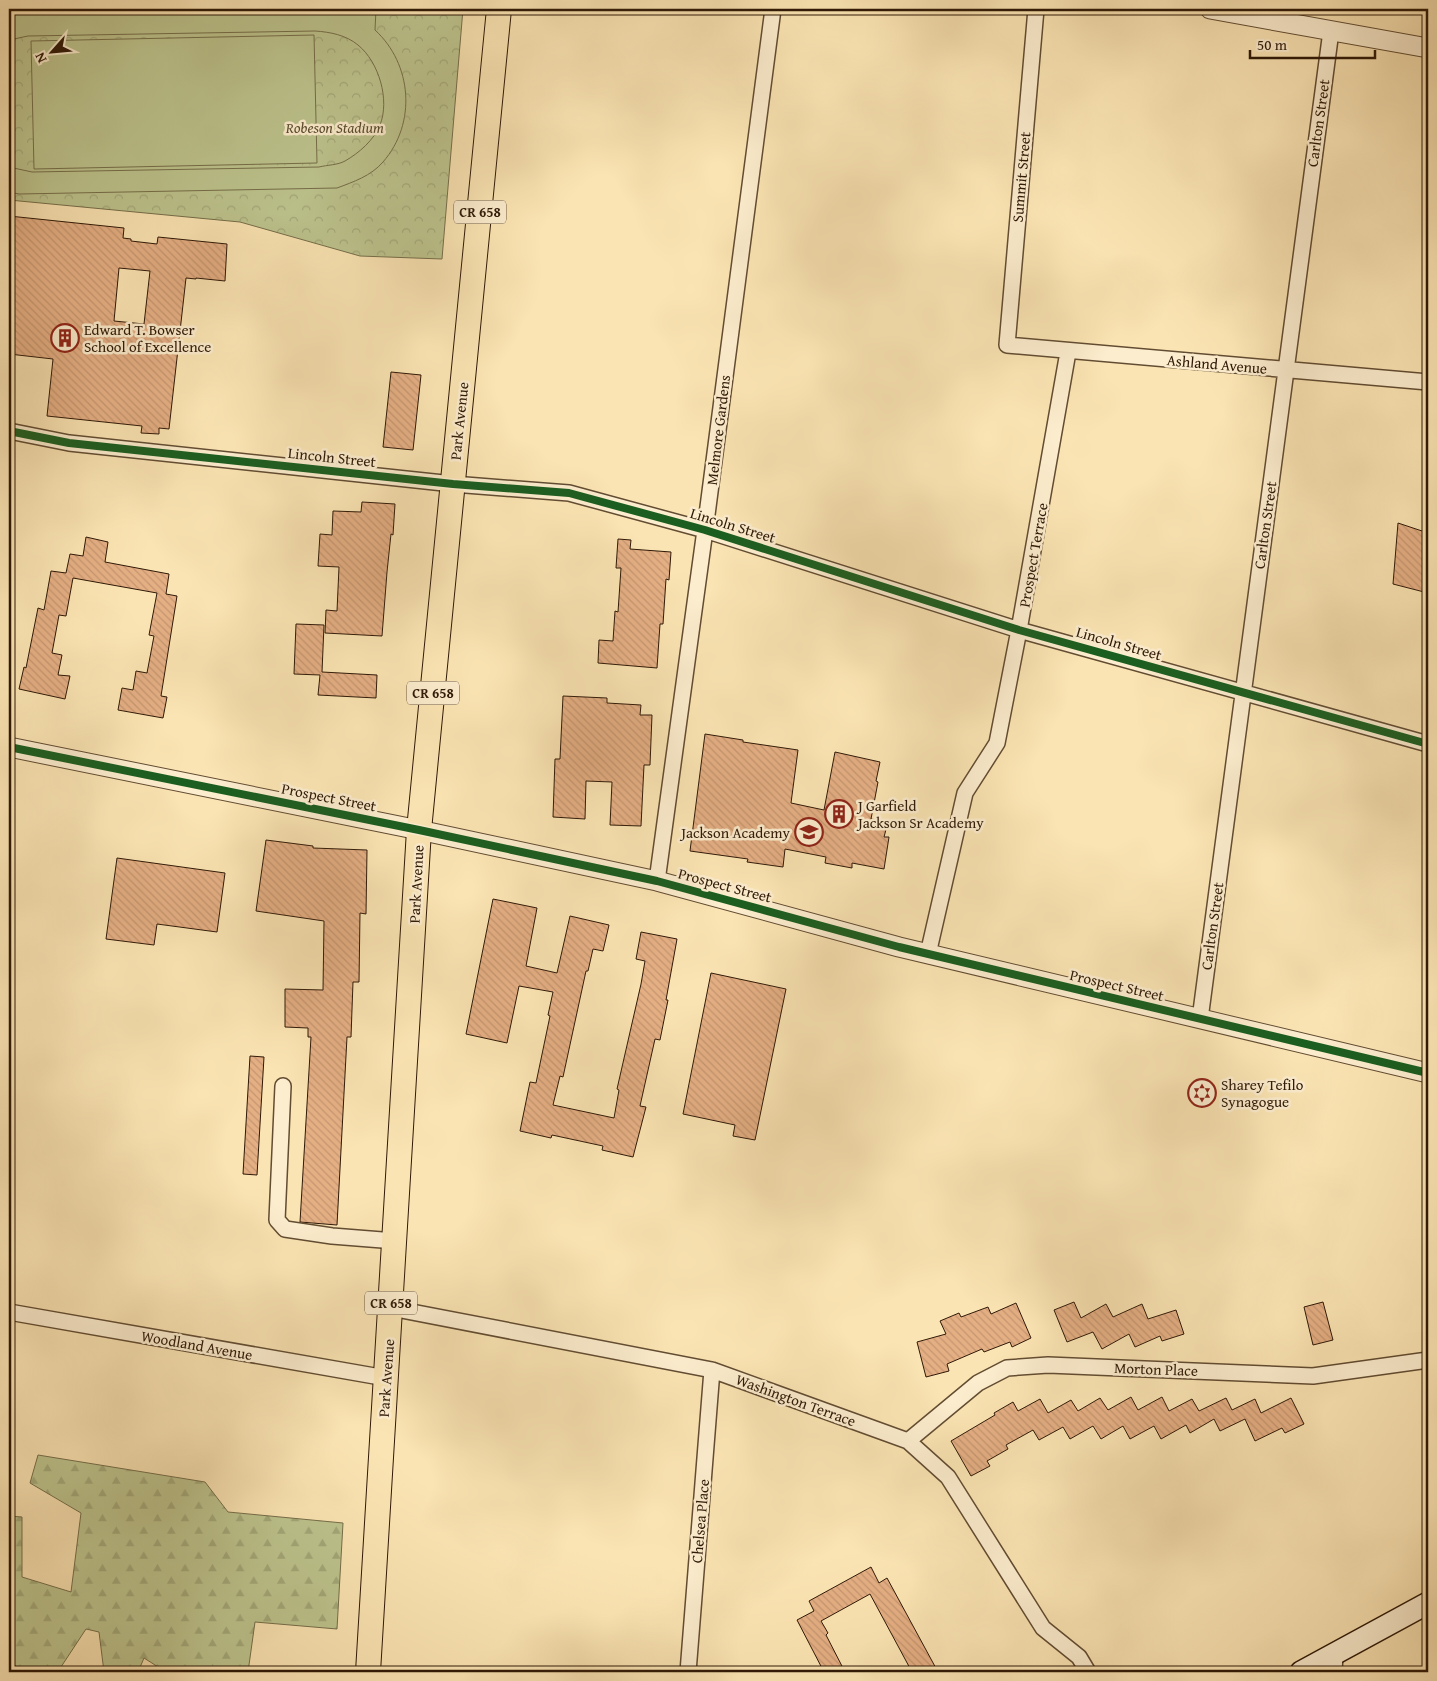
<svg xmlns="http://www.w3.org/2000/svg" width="1437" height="1681" font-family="'Gentium Book Plus',serif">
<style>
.forest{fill:url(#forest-firs);stroke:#766e4a}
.park{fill:url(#park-crowns);stroke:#766e4a}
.pitch{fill:#bdc48e;stroke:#766e4a}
.building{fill:url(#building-back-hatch);stroke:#2f1907;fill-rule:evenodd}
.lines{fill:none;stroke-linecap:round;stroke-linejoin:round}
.minor-casing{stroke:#624c32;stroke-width:18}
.tertiary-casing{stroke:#624c32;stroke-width:21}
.secondary-casing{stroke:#2f1907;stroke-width:24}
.primary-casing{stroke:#2f1907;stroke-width:26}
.minor{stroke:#fcedce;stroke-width:15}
.tertiary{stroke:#fcedce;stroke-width:19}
.secondary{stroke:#fcedce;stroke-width:21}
.primary{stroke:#fbe4b3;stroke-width:24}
.cycleway-casing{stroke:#fcedce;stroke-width:11}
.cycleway{stroke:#1b5e20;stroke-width:8}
.labels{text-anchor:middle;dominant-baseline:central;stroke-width:5;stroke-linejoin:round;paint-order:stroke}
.shield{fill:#fcedce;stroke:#6c5943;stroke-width:1}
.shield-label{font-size:14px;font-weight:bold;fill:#2f1907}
.street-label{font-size:15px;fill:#2f1907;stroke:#fcedce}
.park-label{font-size:15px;font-style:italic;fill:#5a4c30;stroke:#fcedce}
.poi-label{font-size:15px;fill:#2f1907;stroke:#fcedce;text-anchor:start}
</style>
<defs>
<pattern id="forest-firs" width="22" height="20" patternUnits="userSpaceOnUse" patternTransform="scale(1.25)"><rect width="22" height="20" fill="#bdc48e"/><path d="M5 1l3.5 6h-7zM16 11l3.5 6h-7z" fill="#a3a879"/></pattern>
<pattern id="park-crowns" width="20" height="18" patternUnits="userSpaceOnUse" patternTransform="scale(1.25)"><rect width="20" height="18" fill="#bdc48e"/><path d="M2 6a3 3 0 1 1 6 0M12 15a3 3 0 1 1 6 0" fill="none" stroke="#a3a879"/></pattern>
<pattern id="building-back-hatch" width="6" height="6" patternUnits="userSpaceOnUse" patternTransform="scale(1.25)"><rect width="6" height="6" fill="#e5af84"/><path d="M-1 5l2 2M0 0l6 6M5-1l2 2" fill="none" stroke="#c59670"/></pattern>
</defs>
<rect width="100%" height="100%" fill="#fbe4b3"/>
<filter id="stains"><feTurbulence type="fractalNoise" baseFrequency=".004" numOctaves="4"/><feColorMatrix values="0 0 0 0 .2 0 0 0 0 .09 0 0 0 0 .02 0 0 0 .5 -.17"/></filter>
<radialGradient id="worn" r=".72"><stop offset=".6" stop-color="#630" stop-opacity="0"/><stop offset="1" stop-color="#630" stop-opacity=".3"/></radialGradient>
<path class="forest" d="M38,1455L205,1482L228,1512L343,1523L337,1629L255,1622L248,1672H166L144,1658L138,1672H104L99,1632L86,1629L59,1670L53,1672H23L9,1660V1516L22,1517V1577L71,1592L81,1513L30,1483Z"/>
<path class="park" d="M9,9H463L442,259L360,256L240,222L9,200Z"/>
<path class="pitch" d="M293,9H376L375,30C412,64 417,123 383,162C371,176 353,182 337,188L19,194L9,192V167L32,172L319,167C327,165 338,165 345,161C359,153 374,140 380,125C390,100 379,62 358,45C346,35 330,32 315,31L28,36L9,40V14Z
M314,35L317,163L34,169L31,41Z"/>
<path class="building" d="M9,216L124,228L123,238L131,239V241L157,244L158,237L227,244L225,281L196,278V279L186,278L169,429L159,428V434L141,433L142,426L47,416L53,359L9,354ZM119,268L150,271L144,324L114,321Z
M391,372L421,375L413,450L383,447Z
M362,502L395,504L393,535L391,534L387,572L382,636L325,633L326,610L337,611L339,567L318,566L320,534L332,535L333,511L361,512Z
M1398,523L1428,533V593L1393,584Z
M86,537L108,542L105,562L169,574L166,594L177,596L161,696L167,697L163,718L118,710L122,688L133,690L136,671L147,673L154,636L149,635L157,593L73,578L66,616L59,615L52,653L62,655L58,675L70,676L65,699L19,689L24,667L26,668L38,608L44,610L51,571L66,573L70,554L83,556Z
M618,539L631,540L630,549L671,552L669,580L666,579L663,624H660L657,668L598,663L599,640L613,641L615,611L618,612L621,568H616Z
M296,624L324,625L322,672L377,675L376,698L318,695L320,675L294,674Z
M563,696L607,698V703L641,705L640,715H652L650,765H644L641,826L610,825L612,782L586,781L585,819L553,817L555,759H560Z
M705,734L743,740V742L798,750L791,803L824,810L835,752L880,762L876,781L878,782L871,819L888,822L884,837H889L884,869L852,863V868L825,863L826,857L785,849L783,867L747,862L748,859L690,851Z
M266,840L313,846V848L367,850L366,914L360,913L359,982H353L351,1037H347L337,1225L300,1222L311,1037H308V1028L285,1027V989L323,990L324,921L256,911Z
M117,858L225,873L217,932L157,924L154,945L106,939Z
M493,899L537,908L526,966L557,973L570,916L609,925L603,951L593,949L588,971H586L563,1077L560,1076L553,1105L614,1118L619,1090L617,1089L641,984L645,961L636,959L641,932L677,939L666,1000H668L660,1040L655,1039L640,1106L646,1107L633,1157L602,1150L603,1146L552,1135L551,1138L520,1131L530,1082L536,1083L550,1016L548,1015L553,992L519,986L507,1043L466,1034Z
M711,973L786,989L755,1140L733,1136L735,1125L683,1114Z
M250,1056L264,1057L257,1175L243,1174Z
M1074,1302L1081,1318L1106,1304L1113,1317L1142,1304L1148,1319L1176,1310L1184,1334L1162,1341L1160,1336L1135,1347L1129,1334L1102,1349L1093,1332L1067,1342L1054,1310Z
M1323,1302L1333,1340L1313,1345L1304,1307Z
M1016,1303L1031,1338L1012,1347L1010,1342L984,1352L982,1349L947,1364L949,1371L926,1377L917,1342L946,1334L940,1321L959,1313L961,1317L988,1307L991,1314Z
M1131,1397L1138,1410L1162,1397L1169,1411L1192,1399L1199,1411L1226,1398L1232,1410L1255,1399L1261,1413L1291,1398L1304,1424L1285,1433L1282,1428L1255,1441L1245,1419L1220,1431L1214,1419L1190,1433L1186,1425L1161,1439L1154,1426L1130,1439L1123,1426L1101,1439L1093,1426L1070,1439L1063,1427L1039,1440L1033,1430L1006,1445L1008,1449L987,1461L990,1466L971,1476L951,1441L995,1415L994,1413L1013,1402L1018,1411L1040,1399L1048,1413L1071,1400L1078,1411L1100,1398L1108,1410Z
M871,1567L879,1583L887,1578L938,1672H912L870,1594L821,1621L828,1633L826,1635L845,1672H824L797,1620L814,1611L809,1601Z"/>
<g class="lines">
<defs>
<path id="minor" d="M1036,9L1007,345L1428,382
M9,431L69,443L453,484L569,493L705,530L1019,630L1428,744
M657,881L705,530L773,9
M928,954L965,793L997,743L1019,630L1068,352
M1200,1019L1331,31
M283,1086L277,1220L285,1229L332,1236L395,1241
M391,1308L712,1370L908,1441L948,1477L1043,1628L1079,1657L1088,1672
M9,1312L386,1378
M908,1441L978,1383L1007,1368L1048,1365L1313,1376L1428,1360
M688,1672L712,1370
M1334,1672L1335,1654"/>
<path id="tertiary" d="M1210,9L1428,48
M9,747L419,830L657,881L899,947L1428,1073"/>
<path id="secondary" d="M1301,1672L1428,1603"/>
<path id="primary" d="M368,1672L419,830L499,9"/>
</defs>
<use href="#minor" class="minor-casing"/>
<use href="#tertiary" class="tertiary-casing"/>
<use href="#secondary" class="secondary-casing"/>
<use href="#primary" class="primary-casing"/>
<use href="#minor" class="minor"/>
<use href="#tertiary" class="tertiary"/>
<use href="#secondary" class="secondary"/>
<use href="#primary" class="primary"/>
<defs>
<path id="cycleway" d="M9,431L69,443L453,484L569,493L705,530L1019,630L1428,744
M9,747L419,830L657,881L899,947L1428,1073"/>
</defs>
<use href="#cycleway" class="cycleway-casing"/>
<use href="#cycleway" class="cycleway"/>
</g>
<defs>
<symbol id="building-ring" viewBox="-11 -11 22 22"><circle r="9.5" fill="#fcedce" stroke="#8f2418" stroke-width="1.5"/><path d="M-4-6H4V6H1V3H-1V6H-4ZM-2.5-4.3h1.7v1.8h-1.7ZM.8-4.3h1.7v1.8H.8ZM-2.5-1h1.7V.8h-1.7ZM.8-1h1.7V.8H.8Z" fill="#8f2418"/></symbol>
<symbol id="school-ring" viewBox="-11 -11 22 22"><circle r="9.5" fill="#fcedce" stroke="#8f2418" stroke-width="1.5"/><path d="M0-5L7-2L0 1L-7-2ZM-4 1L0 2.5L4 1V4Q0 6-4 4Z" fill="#8f2418"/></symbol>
<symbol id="synagogue-ring" viewBox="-11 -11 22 22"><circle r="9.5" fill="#fcedce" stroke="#8f2418" stroke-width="1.5"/><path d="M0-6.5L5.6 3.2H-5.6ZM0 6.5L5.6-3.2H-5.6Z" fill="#8f2418"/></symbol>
</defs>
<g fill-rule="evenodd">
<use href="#building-ring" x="49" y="322" width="32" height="32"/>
<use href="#building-ring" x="823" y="798" width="32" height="32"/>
<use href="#school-ring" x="793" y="816" width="32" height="32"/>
<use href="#synagogue-ring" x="1186" y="1077" width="32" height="32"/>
</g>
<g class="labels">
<g class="shield">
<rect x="454" y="200.5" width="52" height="23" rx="4"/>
<rect x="407" y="681.5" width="52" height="23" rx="4"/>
<rect x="365" y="1291.5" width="52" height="23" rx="4"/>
</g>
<g class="shield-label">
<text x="480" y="212">CR 658</text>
<text x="433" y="693">CR 658</text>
<text x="391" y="1303">CR 658</text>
</g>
<g class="street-label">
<text transform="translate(1318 123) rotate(-82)">Carlton Street</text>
<text transform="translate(1021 177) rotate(-85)">Summit Street</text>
<text transform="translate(1217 364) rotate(5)">Ashland Avenue</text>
<text transform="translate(459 421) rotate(-84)">Park Avenue</text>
<text transform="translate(718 430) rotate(-83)">Melmore Gardens</text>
<text transform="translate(332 457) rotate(6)">Lincoln Street</text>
<text transform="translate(733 525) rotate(17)">Lincoln Street</text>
<text transform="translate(1265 525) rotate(-82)">Carlton Street</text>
<text transform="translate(1033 555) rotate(-80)">Prospect Terrace</text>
<text transform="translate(1119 643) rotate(16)">Lincoln Street</text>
<text transform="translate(329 797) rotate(11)">Prospect Street</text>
<text transform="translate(416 884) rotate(-87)">Park Avenue</text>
<text transform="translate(725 885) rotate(15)">Prospect Street</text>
<text transform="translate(1212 926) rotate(-82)">Carlton Street</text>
<text transform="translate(1117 985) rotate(13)">Prospect Street</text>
<text transform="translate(197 1345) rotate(10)">Woodland Avenue</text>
<text transform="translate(1156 1369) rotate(2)">Morton Place</text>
<text transform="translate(386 1378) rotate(-86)">Park Avenue</text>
<text transform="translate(796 1400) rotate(20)">Washington Terrace</text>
<text transform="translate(700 1521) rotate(-85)">Chelsea Place</text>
</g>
<g class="park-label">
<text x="335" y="127">Robeson Stadium</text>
</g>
<g class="poi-label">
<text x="84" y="329">Edward T. Bowser<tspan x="84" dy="17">School of Excellence</tspan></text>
<text x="858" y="805">J Garfield<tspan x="858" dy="17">Jackson Sr Academy</tspan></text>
<text x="790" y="832" text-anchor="end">Jackson Academy</text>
<text x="1221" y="1084">Sharey Tefilo<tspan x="1221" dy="17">Synagogue</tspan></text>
</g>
</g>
<rect width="1437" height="1681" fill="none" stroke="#fbe4b3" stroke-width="30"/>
<rect x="10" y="10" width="1417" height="1661" fill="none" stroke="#2f1907" stroke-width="2.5"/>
<rect x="15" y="15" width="1407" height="1651" fill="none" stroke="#2f1907"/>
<g transform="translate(52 52) rotate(243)" stroke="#fcedce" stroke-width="4" paint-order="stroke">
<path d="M0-4L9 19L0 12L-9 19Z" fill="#2f1907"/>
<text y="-8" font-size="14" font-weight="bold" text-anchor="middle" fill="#2f1907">N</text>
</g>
<path d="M1250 50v8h125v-8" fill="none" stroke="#2f1907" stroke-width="2.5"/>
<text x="1257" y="50" font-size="15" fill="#2f1907" stroke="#fcedce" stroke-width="4" paint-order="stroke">50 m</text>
<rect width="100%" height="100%" filter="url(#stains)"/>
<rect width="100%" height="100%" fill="url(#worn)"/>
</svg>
